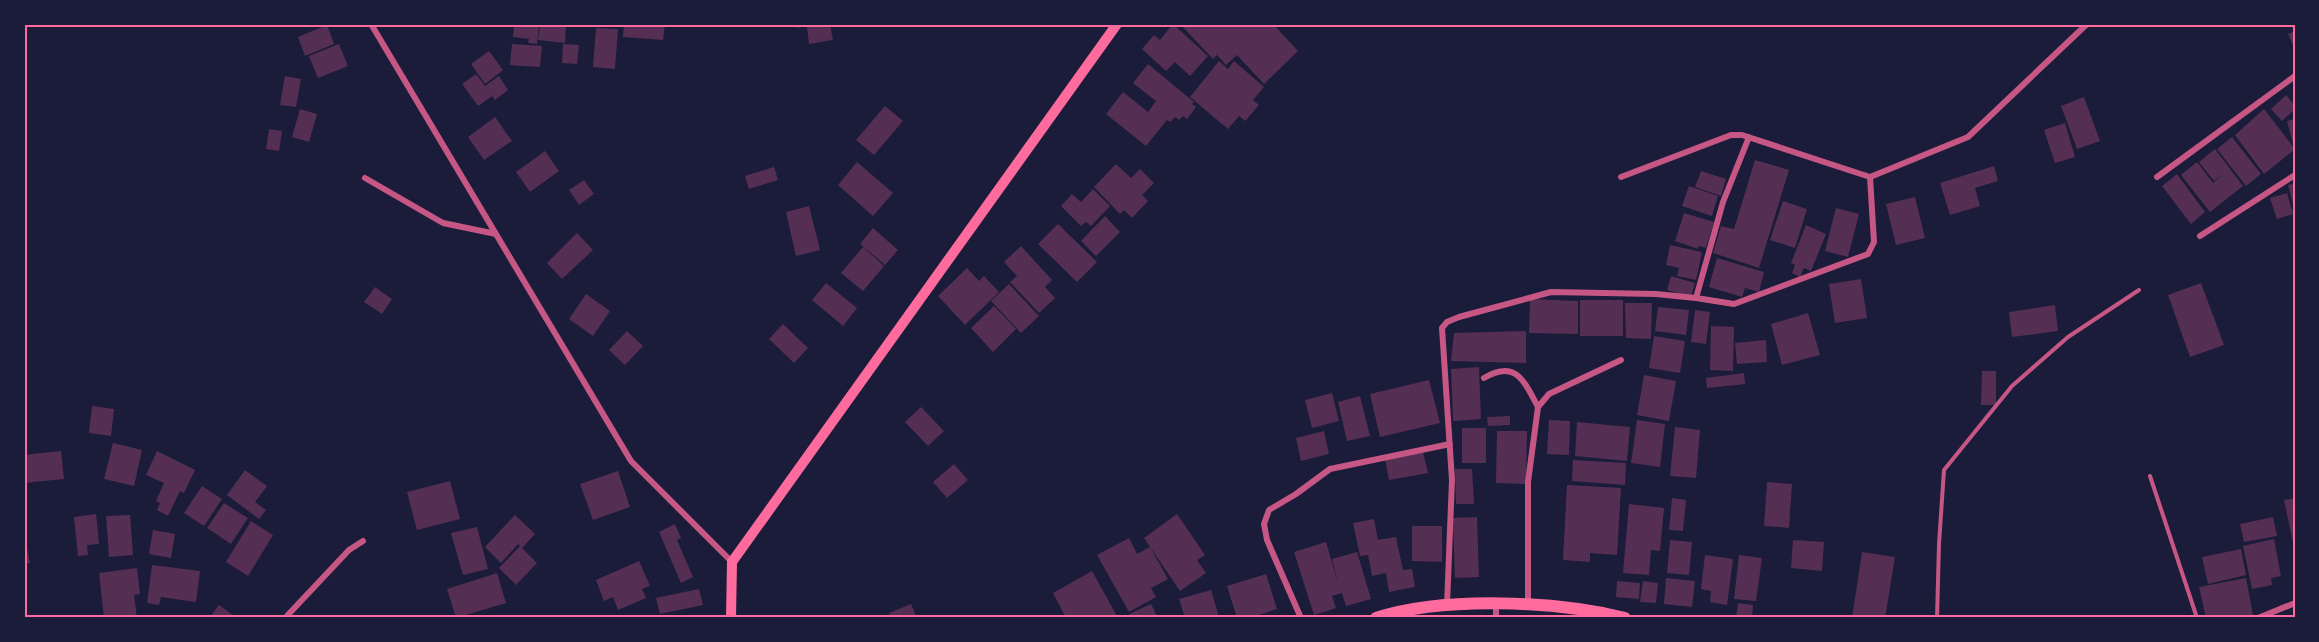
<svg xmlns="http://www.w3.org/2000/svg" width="2319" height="642" font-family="'Noto Serif',serif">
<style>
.building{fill:#542f53}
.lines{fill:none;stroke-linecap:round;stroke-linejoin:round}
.service{stroke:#c65784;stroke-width:4}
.minor{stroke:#c65784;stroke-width:6}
.secondary{stroke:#ff6b9d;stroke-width:10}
.trunk{stroke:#ff6b9d;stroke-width:12}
.neatline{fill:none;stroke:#ff6b9d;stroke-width:2}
</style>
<rect width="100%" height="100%" fill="#1b1b3a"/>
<path class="building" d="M514,24H539L537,44L528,43L529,39L513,37Z
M540,24H566L565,43L538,40Z
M624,24H665L663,40L623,37Z
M796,24H830L833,40L809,44L807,26L796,28Z
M1173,24L1208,56L1190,76L1175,62L1166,71L1142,49L1154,35L1160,40Z
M1180,24H1273L1298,51L1264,84L1237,55L1226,65L1217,55L1213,59Z
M327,25L334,44L305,56L298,37Z
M596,28L618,29L615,69L593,67Z
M2295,31V50L2288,34Z
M339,44L348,66L318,78L309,56Z
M512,44L542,46L540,67L510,65Z
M563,44L579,45L577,64L562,63Z
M489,51L503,70L485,84L471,64Z
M1219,61L1228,69L1234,61L1264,87L1253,100L1259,105L1245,121L1239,116L1228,129L1190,97Z
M1148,64L1194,102L1192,104L1196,107L1187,119L1183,116L1179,120L1175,117L1170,122L1167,120L1146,146L1106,114L1123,92L1148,112L1156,101L1133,83Z
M476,74L485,86L499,76L508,90L495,100L492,96L478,106L462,84Z
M285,76L301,79L296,107L280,105Z
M2286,95L2295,106V109L2282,121L2271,109Z
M2084,97L2100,141L2077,149L2061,106Z
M885,106L903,121L874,155L856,140Z
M300,109L317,114L309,142L292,137Z
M2264,109L2295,149L2264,174L2235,135Z
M495,117L512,141L484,160L468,137Z
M2295,119V147L2294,148L2287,121Z
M2065,123L2075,157L2055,163L2044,130Z
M269,129L282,131L279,151L266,149Z
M2232,137L2261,174L2246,186L2217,149Z
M2215,149L2243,186L2210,212L2181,175L2197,162L2213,183L2224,174L2214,181L2199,162Z
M545,151L559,171L530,192L516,172Z
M1755,160L1789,170L1759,268L1713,253L1721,226L1734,229Z
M857,162L893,193L873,216L838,185Z
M1116,164L1131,178L1140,169L1154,183L1142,195L1148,201L1132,218L1124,210L1120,214L1094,187Z
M1994,166L1998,181L1975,188L1980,206L1950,215L1940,183Z
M774,167L778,180L749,189L745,176Z
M1701,171L1726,179L1721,196L1695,187Z
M2177,174L2205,212L2191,224L2162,186Z
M584,180L594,194L579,205L569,190Z
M2295,183V208H2294L2288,185Z
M1689,186L1718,196L1712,216L1682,206Z
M1093,189L1110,206L1091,226L1086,222L1081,226L1061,206L1072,194L1081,202Z
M2287,193L2293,214L2277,219L2270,198Z
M1915,197L1925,238L1896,245L1886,204Z
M1783,201L1807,209L1795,248L1770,240Z
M809,206L820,250L796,256L786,212Z
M1836,208L1859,214L1848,257L1825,251Z
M1684,213L1714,222L1706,248L1699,246L1698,249L1675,241Z
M1105,216L1120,232L1096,256L1081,241Z
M1058,224L1097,262L1077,282L1038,244Z
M1806,225L1826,234L1811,271L1804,268L1800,277L1792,273L1795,265L1791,263Z
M873,228L898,250L885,265L860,244Z
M577,233L593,250L562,279L547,263Z
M1670,245L1702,252L1696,280L1677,276L1679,268L1666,265Z
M1021,246L1052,280L1045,287L1055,298L1039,313L1010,282L1017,276L1004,262Z
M863,247L884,266L863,291L841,273Z
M1717,258L1764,272L1759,292L1745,288L1742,297L1709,287Z
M967,268L979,281L984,276L999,292L965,325L938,296Z
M1671,276L1695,283L1691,297L1667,290Z
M1861,279L1867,318L1835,323L1829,284Z
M826,283L857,308L843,326L812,300Z
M2201,283L2224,345L2190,357L2168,295Z
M1009,284L1039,316L1021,333L991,301Z
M375,287L392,299L382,314L364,302Z
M586,294L610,311L593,336L569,319Z
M1530,299L1578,301V334L1529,333Z
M1580,300H1623V336H1580Z
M1625,303H1652L1651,339L1626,338Z
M2055,305L2058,331L2012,337L2009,312Z
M994,306L1016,329L993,352L971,328Z
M1658,307L1689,310L1686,335L1655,331Z
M1695,310L1710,312L1706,344L1691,342Z
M1808,313L1820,355L1782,365L1771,324Z
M783,324L808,348L794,363L769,339Z
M1711,326L1734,327L1733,371L1710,370Z
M627,331L643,346L625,365L609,350Z
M1526,331V363L1451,361L1454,333Z
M1654,336L1685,341L1680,373L1649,368Z
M1766,340L1767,362L1737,364L1735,343Z
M1479,367L1481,419L1453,421L1451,369Z
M1982,371H1996V405H1981Z
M1744,373L1745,384L1707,388L1706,378Z
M1644,375L1676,381L1669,421L1637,415Z
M1429,380L1440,423L1380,437L1370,394Z
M1332,393L1339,421L1312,428L1305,400Z
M1360,396L1370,436L1347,441L1338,402Z
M92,406L114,409L111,436L89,433Z
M921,407L944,431L928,446L905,422Z
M1510,416V425L1488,426L1487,417Z
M1549,420L1570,421L1569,455L1547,454Z
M1637,420L1665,424L1660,467L1631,463Z
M1577,422L1630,427L1627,461L1575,456Z
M1675,427L1700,430L1696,478L1670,476Z
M1462,428H1486V463H1462Z
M1324,431L1329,454L1301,461L1296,438Z
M1497,431H1527L1526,484L1496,483Z
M113,443L142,450L134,486L104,479Z
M61,451L64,479L24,483V455Z
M157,451L195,470L184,493L180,491L168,516L157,510L160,503L156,501L164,483L146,475Z
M1423,452L1428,473L1389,480L1385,459Z
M1573,460L1626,463L1625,485L1572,481Z
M954,464L968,480L947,498L933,482Z
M1455,469H1472L1474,504H1456Z
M245,470L267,486L255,502L266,510L259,519L227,495Z
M618,471L630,507L593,520L580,484Z
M450,481L460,519L417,530L407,492Z
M1767,482L1792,484L1789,528L1764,526Z
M1567,485L1621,488L1617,555L1590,553V562L1563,560Z
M202,486L222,499L204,526L184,513Z
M1672,498L1686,500L1683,531L1669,530Z
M2295,498V547H2294L2284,500Z
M224,503L248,518L231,544L207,528Z
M1629,504L1664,508L1660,551L1651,550L1649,575L1623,573Z
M96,514L99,544L87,545L88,555L78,556L74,517Z
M1177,514L1205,555L1197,560L1206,573L1180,591L1144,538Z
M130,515L133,555L109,557L106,516Z
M515,515L535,534L522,548L537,563L516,585L499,568L520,546L518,544L501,563L485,547Z
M1477,517L1479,577L1455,578L1453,518Z
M2273,517L2277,536L2244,542L2240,524Z
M1374,519L1378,540L1396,537L1403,570L1412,569L1415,587L1389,592L1386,573L1372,576L1368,555L1360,556L1353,523Z
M251,521L273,535L248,576L226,562Z
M675,524L681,538L677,540L693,577L681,583L659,532Z
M1412,526H1442V562L1412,561Z
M477,527L488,569L463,575L451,533Z
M153,530L175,534L171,558L149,554Z
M1129,538L1137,554L1150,547L1168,579L1151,588L1156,597L1129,612L1097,555Z
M2274,539L2281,576L2271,578L2272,585L2252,589L2243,546Z
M1670,540L1692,542L1689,575L1667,573Z
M1793,540L1824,542L1822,571L1791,568Z
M1326,542L1338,583L1332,559L1357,552L1371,599L1346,606L1342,593L1332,596L1336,608L1314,615L1294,552Z
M24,548H27L30,563L24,564Z
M2241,549L2246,575L2208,584L2202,557Z
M1862,552L1895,557L1885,618H1852Z
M1705,555L1733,559L1727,605L1710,602L1711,591L1701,589Z
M1739,555L1762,558L1756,601L1734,599Z
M639,561L650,586L642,589L646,598L618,610L613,597L604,601L596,580Z
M152,565L200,571L196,602L161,597L159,605L147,603Z
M137,568L140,594L134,595L137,618H104L99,573Z
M1092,571L1118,618H1066L1053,593Z
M497,573L506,603L456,618L447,589Z
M1266,574L1277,609L1250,618H1237L1227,586Z
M1666,578L1695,581L1692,607L1664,604Z
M2246,578L2253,615L2238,618H2206L2199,587Z
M1617,581L1640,583L1639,599L1616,597Z
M1643,581L1658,583L1656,603L1640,602Z
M699,589L703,605L660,614L656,598Z
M1211,590L1219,617L1185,618L1179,599Z
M1738,603L1753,605L1752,618H1736Z
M911,604L917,618H891L889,613Z
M1151,604L1158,618H1131L1129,614Z
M219,605L237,618H209Z"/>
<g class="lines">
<path class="service" d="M2150,476L2197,618
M1937,618L1939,544L1944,470L2012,386L2068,337L2139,290"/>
<path class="minor" d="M371,24L631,461L732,562
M1749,137L1723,202L1696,298L1734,304L1868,254L1874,242L1870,177
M1621,177L1731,135H1742L1870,177L1968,137L2087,24
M2157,177L2295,76
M365,178L443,223L496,234
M2200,236L2295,175
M1484,378C1516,359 1524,381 1538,407
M1496,604V618
M1528,604V482L1538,407L1549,394L1621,360
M1447,605L1452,480L1442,328L1447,322L1459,317L1551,292L1656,294L1696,298
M285,618L349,550L363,541
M1301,618L1267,540L1264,524L1269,510L1296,494L1330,469L1450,444
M2258,618L2295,603"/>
<path class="secondary" d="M731,618L732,562L1117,24"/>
<path class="trunk" d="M1376,618C1444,596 1556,601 1625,618"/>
</g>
<rect width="2319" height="642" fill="none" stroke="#1b1b3a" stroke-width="51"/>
<rect x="26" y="26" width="2268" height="590" class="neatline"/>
</svg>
